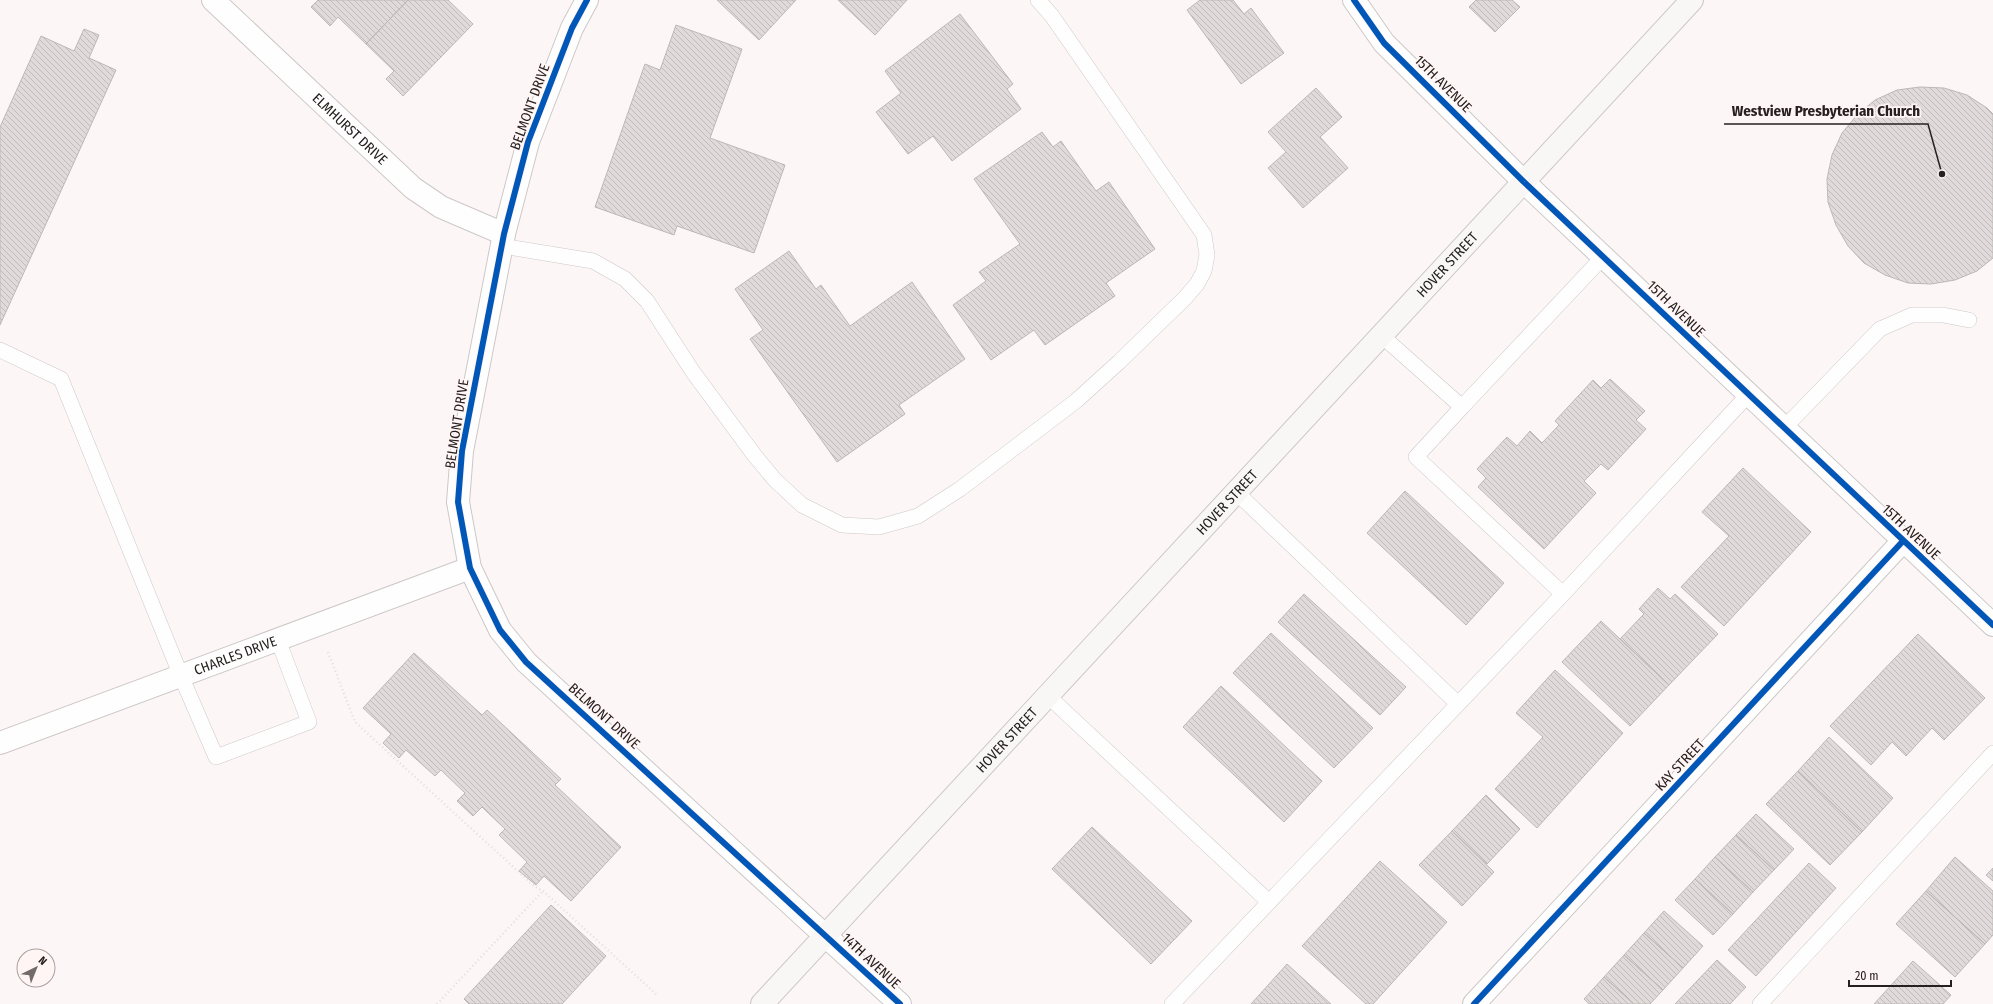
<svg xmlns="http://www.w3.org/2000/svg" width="1993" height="1004" font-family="'Fira Sans Condensed',sans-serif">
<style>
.building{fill:url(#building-back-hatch);stroke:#bdb8b7}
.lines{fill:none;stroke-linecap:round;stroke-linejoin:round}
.service-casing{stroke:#cdc8c7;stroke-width:16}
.minor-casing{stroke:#cdc8c7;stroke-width:24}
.tertiary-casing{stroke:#cdc8c7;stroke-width:24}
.secondary-casing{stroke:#cdc8c7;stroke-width:24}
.path{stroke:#e1dfde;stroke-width:2.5;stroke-dasharray:1 3;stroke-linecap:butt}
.service{stroke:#fffefe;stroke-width:15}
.minor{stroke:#fffefe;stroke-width:22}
.tertiary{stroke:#fffefe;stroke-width:22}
.secondary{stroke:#f9f6f6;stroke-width:22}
.cycleway-casing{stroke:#fef5f4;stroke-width:8}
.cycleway{stroke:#0057b8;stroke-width:6}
.labels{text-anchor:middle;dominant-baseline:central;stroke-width:3.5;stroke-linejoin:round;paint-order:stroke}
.street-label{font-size:14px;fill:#262020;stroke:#fef5f4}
.leader{fill:none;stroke:#262020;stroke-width:1.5}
.callout-dot{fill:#262020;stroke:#fef5f4;stroke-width:1.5}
.callout-label{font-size:15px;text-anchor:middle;font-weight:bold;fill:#262020;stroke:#fef5f4;stroke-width:3.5;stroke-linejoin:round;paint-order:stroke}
</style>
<defs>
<pattern id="building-back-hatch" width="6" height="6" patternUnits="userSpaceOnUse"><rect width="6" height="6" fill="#e0dbda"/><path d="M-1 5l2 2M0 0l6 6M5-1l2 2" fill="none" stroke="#c0bcbb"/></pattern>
</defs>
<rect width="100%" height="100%" fill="#fcf7f6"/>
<path class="building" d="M318,0H408L366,44L338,17L330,26L311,7Z
M408,0H448L473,24L403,96L386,79L394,71L366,44Z
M717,0H796L759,40Z
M838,0H907L875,35Z
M1200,0H1233L1244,14L1251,8L1284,53L1241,84L1187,10Z
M1476,0H1512L1520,7L1495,32L1469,7Z
M960,14L1013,84L1007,89L1021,109L952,161L933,136L908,154L876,112L901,93L885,71Z
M676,25L742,49L710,138L785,165L754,253L677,226L674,235L595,207L645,64L660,70Z
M84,29L99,35L89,58L116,70L0,325V127L41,36L74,51Z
M1920,87L1944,88L1967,95L1987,108L1993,114V258L1977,271L1955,280L1931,284L1908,283L1885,275L1864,263L1848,246L1836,225L1828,202L1827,179L1832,155L1842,133L1857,115L1875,100L1897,90Z
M1316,88L1342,117L1320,137L1348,168L1303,208L1268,168L1286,152L1268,132Z
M1042,132L1053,147L1061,141L1096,191L1109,182L1155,249L1106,283L1115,296L1045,345L1034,330L991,360L953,305L986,281L979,272L1020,244L974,179Z
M789,251L816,289L821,285L850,326L912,282L965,359L899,405L905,414L837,462L750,339L763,330L735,289Z
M1610,379L1645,411L1636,420L1646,429L1608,470L1601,464L1584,481L1596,493L1544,549L1478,487L1486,478L1477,469L1507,437L1517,446L1530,431L1542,443L1559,425L1555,421L1593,380L1601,388Z
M1743,468L1811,532L1724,626L1681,587L1729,536L1702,512Z
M1405,491L1504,583L1466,625L1367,533Z
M1658,588L1670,599L1675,594L1718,634L1669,685L1620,639L1644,614L1639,609Z
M1304,594L1406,687L1380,715L1278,622Z
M1601,621L1669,685L1630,726L1562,662Z
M1271,633L1373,728L1334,768L1233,673Z
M1918,634L1985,698L1944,740L1932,728L1906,756L1892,742L1871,765L1830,726Z
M414,653L482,715L487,710L561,779L555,785L621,847L571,901L544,876L536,885L519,871L527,862L499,835L505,829L482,807L473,816L457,801L465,793L441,770L435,776L406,750L399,758L383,743L391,734L363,708Z
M1555,670L1623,733L1537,828L1495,789L1543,737L1516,713Z
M1221,686L1322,781L1284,822L1183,727Z
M1829,737L1893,798L1862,832L1798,771Z
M1798,771L1862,832L1830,865L1766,804Z
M1486,795L1520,829L1487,864L1452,831Z
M1756,814L1794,849L1774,870L1736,835Z
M1092,827L1192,921L1151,964L1052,869Z
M1452,831L1494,872L1462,906L1419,865Z
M1736,835L1774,870L1753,892L1715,857Z
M1715,857L1753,892L1733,914L1695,879Z
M1955,857L1993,891V935L1985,944L1926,891Z
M1380,861L1447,922L1373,1004H1366L1302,946Z
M1809,863L1836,888L1756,976L1728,950Z
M1993,868V881L1986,875Z
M1695,879L1733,914L1713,935L1675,900Z
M1926,891L1985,944L1955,977L1896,924Z
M551,905L606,956L562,1004H469L464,999Z
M1664,911L1703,946L1683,968L1644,933Z
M1644,933L1683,968L1663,990L1624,955Z
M1624,955L1663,990L1650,1004H1634L1604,977Z
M1717,960L1746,987L1730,1004H1675Z
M1913,961L1951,995L1943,1004H1874Z
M1287,964L1331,1004H1251Z
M1604,977L1634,1004H1589L1584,999Z"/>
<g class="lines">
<defs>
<path id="service" d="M502,246L593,261L625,279L647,301L693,372L755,456L775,480L802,505L842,525L879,527L918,516L960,489L1076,401L1119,362L1185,298L1197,284L1204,271L1207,255L1204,235L1052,16L1038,0
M1382,336L1462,407L1603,257
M0,350L61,379L181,676L216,757L309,722L278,640
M1462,407L1416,457L1563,594
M1784,428L1880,329L1912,315H1943L1969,320
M1237,493L1457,703
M1048,696L1269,902
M1172,1004L1563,594L1748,395
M1760,1004L1993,753"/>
<g id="minor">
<path id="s1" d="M213,0L413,188L441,207L504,234"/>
<path d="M587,0L572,28L528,142L504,234L462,451L458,502L470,568L500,630L526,662L900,1004"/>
<path id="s2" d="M0,743L470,568"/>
<path d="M1474,1004L1903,541"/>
</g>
<path id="tertiary" d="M1354,0L1384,43L1524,182L1993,625"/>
<g id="secondary">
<path id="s3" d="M762,1004L1692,0"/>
</g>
</defs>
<use href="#service" class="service-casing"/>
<use href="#minor" class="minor-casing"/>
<use href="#tertiary" class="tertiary-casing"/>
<use href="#secondary" class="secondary-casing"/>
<path class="path" d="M328,652L355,722L534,886L543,891L656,994
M437,1004L543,891"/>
<use href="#service" class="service"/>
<use href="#minor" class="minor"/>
<use href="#tertiary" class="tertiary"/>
<use href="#secondary" class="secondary"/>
<defs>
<path id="cycleway" d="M587,0L572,28L528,142L504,234L462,451L458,502L470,568L500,630L526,662L900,1004
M1354,0L1384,43L1524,182L1993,625
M1474,1004L1903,541"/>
</defs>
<use href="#cycleway" class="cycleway-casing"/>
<use href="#cycleway" class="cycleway"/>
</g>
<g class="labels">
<g class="street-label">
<text transform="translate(1443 84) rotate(45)">15TH AVENUE</text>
<text transform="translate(530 107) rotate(-70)">BELMONT DRIVE</text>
<text stroke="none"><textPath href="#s1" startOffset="188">ELMHURST DRIVE</textPath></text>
<text stroke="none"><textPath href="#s3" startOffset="1008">HOVER STREET</textPath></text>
<text transform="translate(1676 309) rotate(44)">15TH AVENUE</text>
<text transform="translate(457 424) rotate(-81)">BELMONT DRIVE</text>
<text stroke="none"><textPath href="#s3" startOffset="684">HOVER STREET</textPath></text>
<text transform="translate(1911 532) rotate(43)">15TH AVENUE</text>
<text stroke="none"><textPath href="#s2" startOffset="251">CHARLES DRIVE</textPath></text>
<text transform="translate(604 716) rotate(42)">BELMONT DRIVE</text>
<text stroke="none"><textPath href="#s3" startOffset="360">HOVER STREET</textPath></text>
<text transform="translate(1680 765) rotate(-47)">KAY STREET</text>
<text transform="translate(871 961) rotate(43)">14TH AVENUE</text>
</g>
</g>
<path class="leader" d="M1942 174L1928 124H1724"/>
<circle class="callout-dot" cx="1942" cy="174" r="4"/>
<g class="callout-label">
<text x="1826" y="116">Westview Presbyterian Church</text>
</g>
<g transform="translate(36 968) rotate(43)"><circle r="19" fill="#fef5f4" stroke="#a8a09f"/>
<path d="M0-3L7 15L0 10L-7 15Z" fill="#716b6b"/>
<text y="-6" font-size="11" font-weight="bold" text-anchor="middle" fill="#262020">N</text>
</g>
<path d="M1849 980v6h102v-6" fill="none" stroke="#262020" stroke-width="2"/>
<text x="1855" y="980" font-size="12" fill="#262020" stroke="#fef5f4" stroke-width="3" paint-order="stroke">20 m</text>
</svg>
